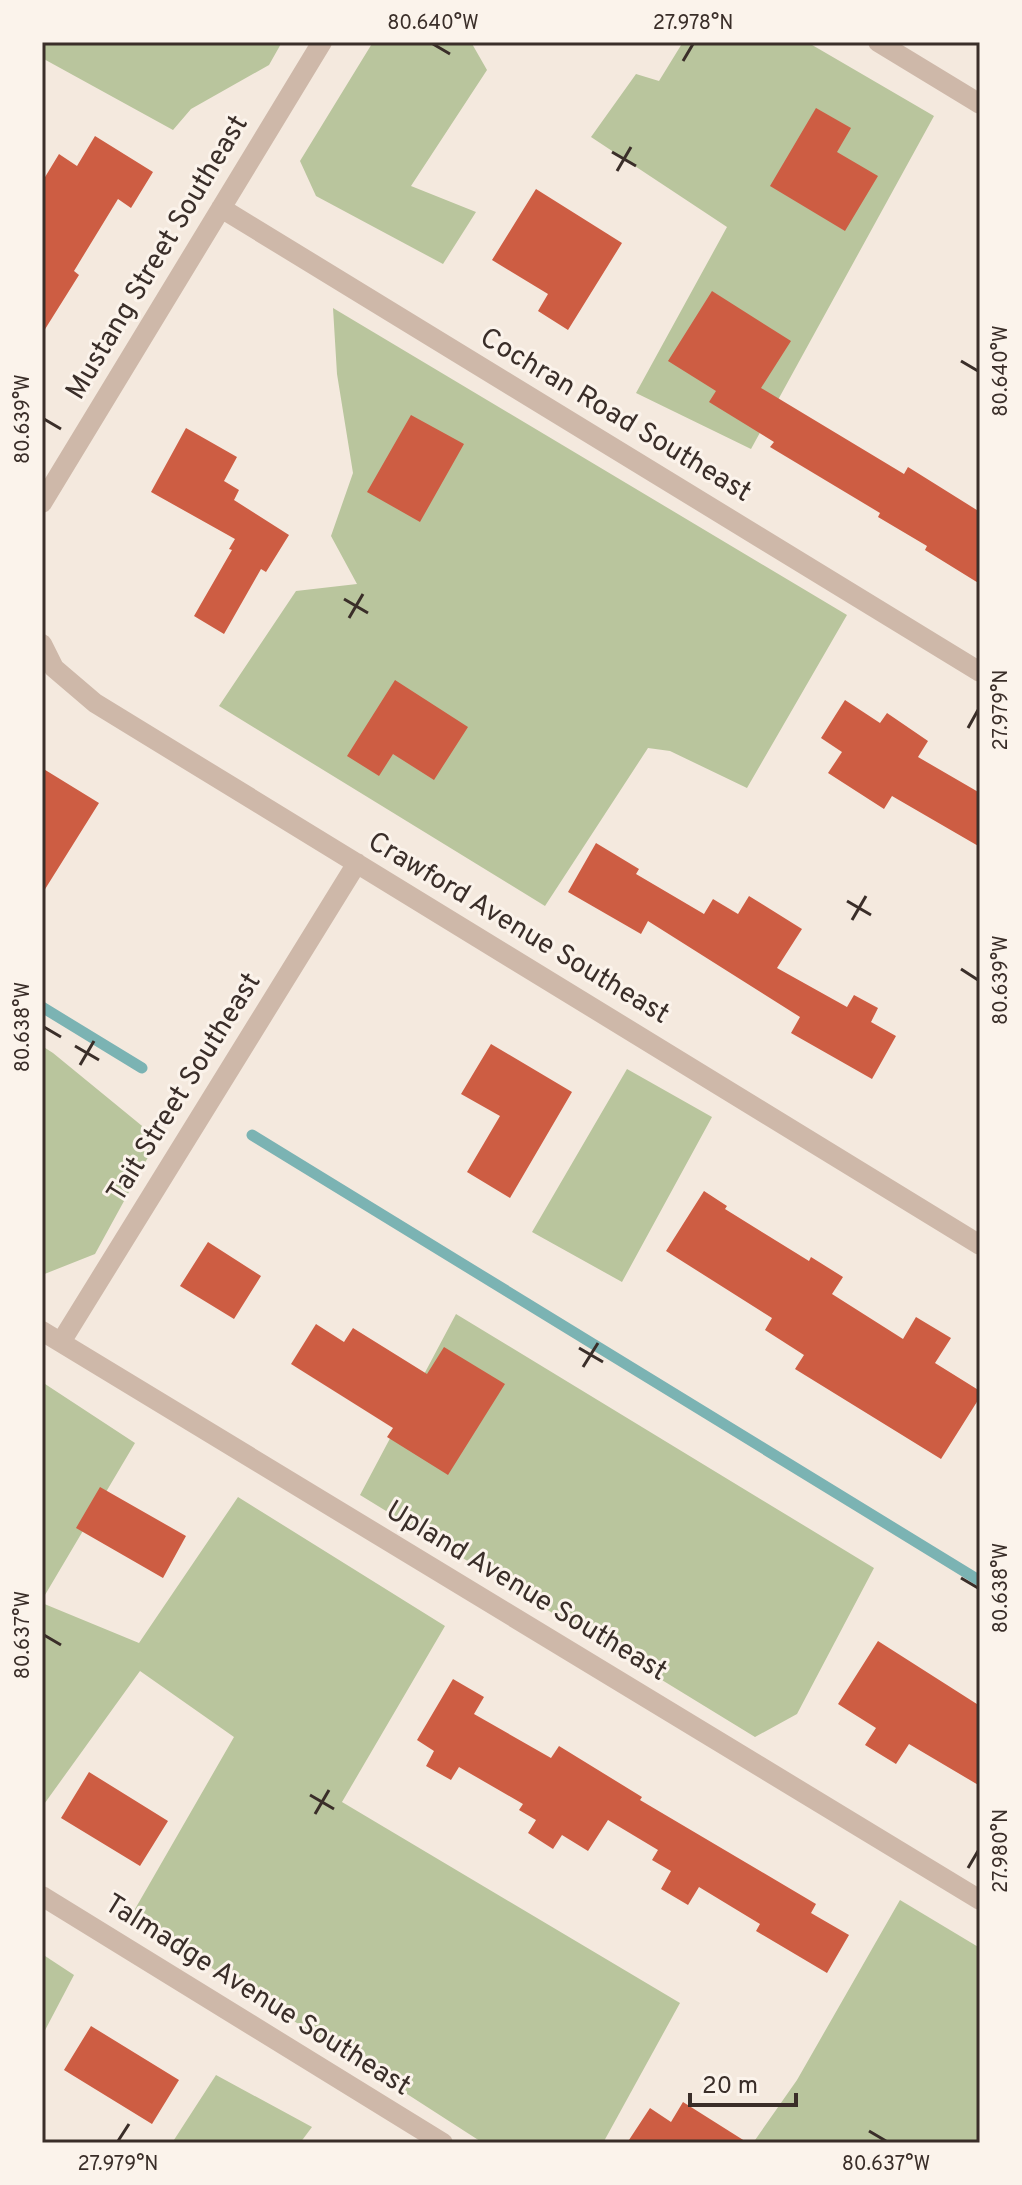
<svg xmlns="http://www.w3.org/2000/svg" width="1022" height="2185" font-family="Overpass,sans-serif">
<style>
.green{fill:#b9c59d}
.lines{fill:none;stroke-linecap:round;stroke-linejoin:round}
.stream{stroke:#7bb3b3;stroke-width:11}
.building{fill:#cd5d43}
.street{stroke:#ceb8a9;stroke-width:20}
.ticks{fill:none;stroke:#3a2e29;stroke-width:3}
.labels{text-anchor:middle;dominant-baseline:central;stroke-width:6;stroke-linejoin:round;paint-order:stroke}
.street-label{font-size:28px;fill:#3a2e29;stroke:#fbf3eb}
.neatline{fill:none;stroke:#3a2e29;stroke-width:3}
.ticks-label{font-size:20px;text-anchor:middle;fill:#3a2e29}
</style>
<rect width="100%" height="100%" fill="#f4e9de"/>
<path class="green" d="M42,42H282L269,65L191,109L173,130L42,58Z
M373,42H471L487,70L411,186L476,212L443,264L316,196L300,161Z
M683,42H807L934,116L751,449L636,393L727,227L591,137L636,74L659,81Z
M333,308L847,615L747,788L670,751L648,748L545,906L219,706L296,591L357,584L331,536L353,473L337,374Z
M42,1046L53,1053L158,1139L95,1254L42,1275Z
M627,1069L712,1117L622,1282L532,1232Z
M456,1314L874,1568L797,1714L755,1737L360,1495Z
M42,1382L135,1443L42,1600Z
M238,1497L445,1626L342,1802L680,2003L603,2143H483L131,1916L234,1737L140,1671L42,1807V1603L139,1643Z
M900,1900L980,1948V2143H753L797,2080Z
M42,1954L74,1975L42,2036Z
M216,2075L312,2127L300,2143H172Z"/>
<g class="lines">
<path class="stream" d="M42,1007L142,1068
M252,1135L980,1581"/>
</g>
<path class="building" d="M816,108L851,128L837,152L878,176L845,231L770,186Z
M95,136L153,172L131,208L118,199L74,271L79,275L42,334V182L59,154L77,166Z
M536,189L622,243L568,330L538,311L548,294L492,260Z
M712,291L791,341L761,388L904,474L908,467L980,512V584L925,550L927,546L878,517L880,513L770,447L774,442L709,402L716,391L668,361Z
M411,415L464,444L420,522L367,492Z
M186,428L237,457L224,481L239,490L234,500L289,535L266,572L261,569L224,634L194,616L232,550L229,549L235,539L151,492Z
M395,680L468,727L434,780L393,754L379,776L347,756Z
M845,700L880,723L887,713L928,741L918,757L980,793V847L892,796L884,809L828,773L842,752L821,738Z
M42,768L99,803L42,894Z
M596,843L639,869L636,874L704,914L713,899L738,914L749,896L802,929L777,968L847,1007L854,995L878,1008L871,1022L896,1036L872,1079L791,1033L800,1017L648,921L641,934L568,892Z
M491,1044L572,1092L510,1198L467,1172L500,1116L461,1094Z
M704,1191L727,1206L725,1209L809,1261L811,1257L843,1277L832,1294L903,1339L916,1317L951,1338L935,1363L980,1391V1397L941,1459L795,1369L804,1355L765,1330L772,1318L666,1251Z
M208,1242L261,1276L234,1319L180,1286Z
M316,1324L344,1342L353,1328L427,1374L444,1347L505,1384L448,1475L387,1437L393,1428L291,1364Z
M100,1487L186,1536L163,1578L76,1528Z
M878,1641L980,1706V1786L909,1744L896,1764L865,1745L876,1728L838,1704Z
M453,1679L484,1697L474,1714L551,1758L559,1746L642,1797L640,1800L816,1904L811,1913L849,1935L827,1973L756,1931L760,1924L699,1887L688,1905L661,1889L671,1871L652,1860L658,1850L608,1820L588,1851L562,1835L553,1849L528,1833L536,1820L519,1810L523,1804L459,1767L451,1780L426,1766L434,1751L417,1740Z
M89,1772L168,1821L140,1866L61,1818Z
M91,2026L179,2080L152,2124L64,2070Z
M683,2102L748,2143H627L650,2108L671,2122Z"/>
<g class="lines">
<path class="street" d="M878,42L980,104
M221,208L980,672
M42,503L322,42
M42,644L54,668L95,703L980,1245
M42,1331L980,1900
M61,1342L357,863
M42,1896L443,2143"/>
</g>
<path class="ticks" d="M433,44L450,54M683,61L693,44M612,152L636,166M617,171L631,147M961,361L978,371M44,419L61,429M344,599L368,613M349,618L363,594M968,728L978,710M847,901L871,915M852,920L866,896M961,969L978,980M44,1027L61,1037M75,1046L99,1060M80,1065L94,1041M579,1348L603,1362M583,1367L598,1343M961,1578L978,1588M44,1635L61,1645M310,1795L334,1809M315,1814L329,1790M968,1868L978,1851M869,2131L886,2141M118,2141L129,2124"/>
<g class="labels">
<g class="street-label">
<text transform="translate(158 258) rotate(-59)">Mustang Street Southeast</text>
<text transform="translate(615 416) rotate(31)">Cochran Road Southeast</text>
<text transform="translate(518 929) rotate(31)">Crawford Avenue Southeast</text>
<text transform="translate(185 1088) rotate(-58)">Tait Street Southeast</text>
<text transform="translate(526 1592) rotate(31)">Upland Avenue Southeast</text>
<text transform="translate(257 1996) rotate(32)">Talmadge Avenue Southeast</text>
</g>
</g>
<rect width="1022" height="2185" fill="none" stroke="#fbf3eb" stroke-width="88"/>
<path d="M690 2093v12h106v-12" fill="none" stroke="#3a2e29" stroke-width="4"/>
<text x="702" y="2093" font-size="24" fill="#3a2e29" stroke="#fbf3eb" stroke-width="6" paint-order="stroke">20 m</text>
<rect x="44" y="44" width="934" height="2097" class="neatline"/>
<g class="ticks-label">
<text x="433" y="29">80.640°W</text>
<text x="693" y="29">27.978°N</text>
<text transform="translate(1000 371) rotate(-90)" y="7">80.640°W</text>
<text transform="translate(22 419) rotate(-90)" y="7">80.639°W</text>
<text transform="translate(1000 710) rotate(-90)" y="7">27.979°N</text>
<text transform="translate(1000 980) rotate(-90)" y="7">80.639°W</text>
<text transform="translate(22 1027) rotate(-90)" y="7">80.638°W</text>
<text transform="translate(1000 1588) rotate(-90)" y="7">80.638°W</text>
<text transform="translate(22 1635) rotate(-90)" y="7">80.637°W</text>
<text transform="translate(1000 1851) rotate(-90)" y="7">27.980°N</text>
<text x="118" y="2170">27.979°N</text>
<text x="886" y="2170">80.637°W</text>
</g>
</svg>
